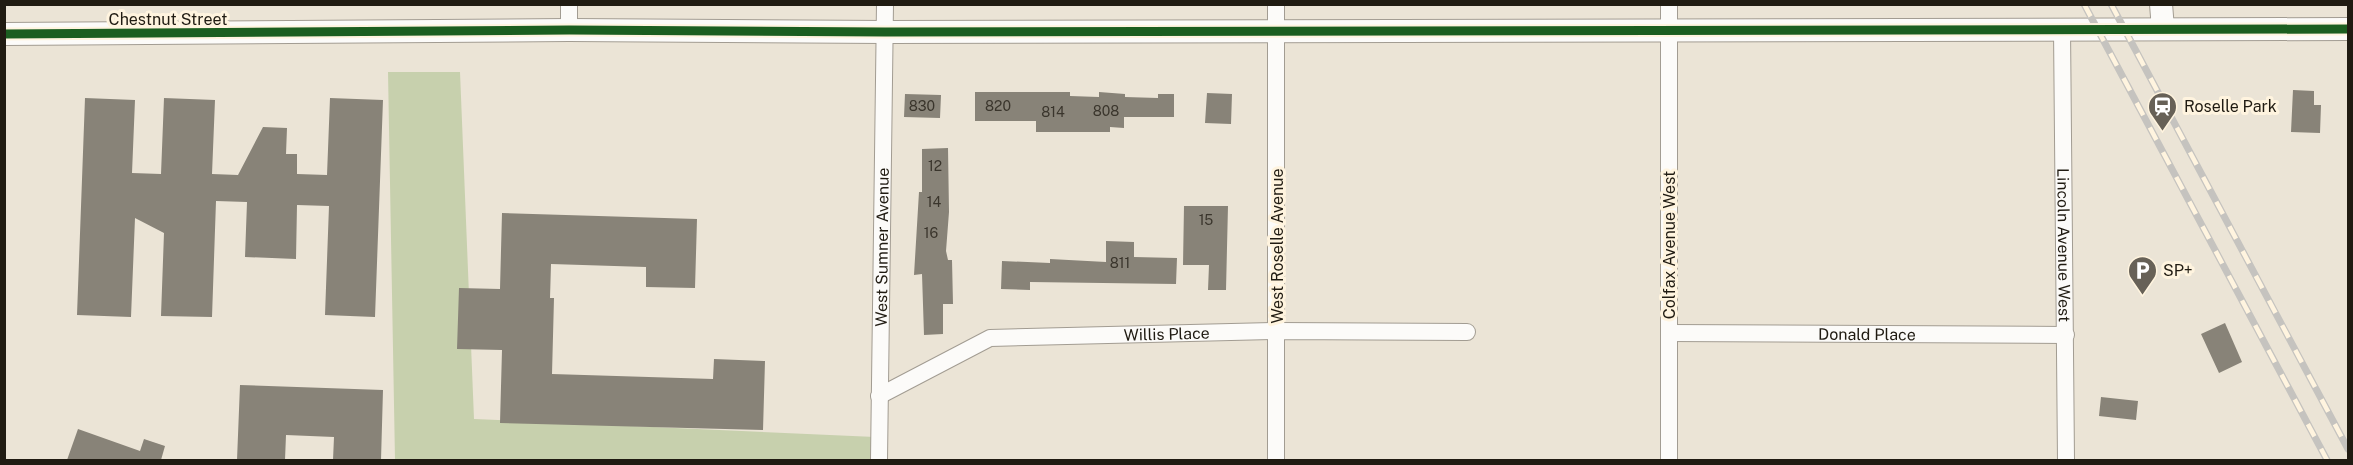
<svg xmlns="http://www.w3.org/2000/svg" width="2353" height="465" font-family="'Public Sans',sans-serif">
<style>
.green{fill:#c7d0ad}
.building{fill:#888378}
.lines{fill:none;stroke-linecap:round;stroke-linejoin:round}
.street-casing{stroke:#a29c92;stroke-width:18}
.secondary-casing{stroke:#a29c92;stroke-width:24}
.street{stroke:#fcfbf9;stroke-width:16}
.secondary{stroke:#fcfbf9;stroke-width:22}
.rail-casing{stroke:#c5c3bf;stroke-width:7}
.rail{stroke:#fff4df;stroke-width:4.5;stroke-dasharray:14;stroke-linecap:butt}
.cycleway-casing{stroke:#fff4df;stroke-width:13}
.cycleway{stroke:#1b5e20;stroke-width:9}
.labels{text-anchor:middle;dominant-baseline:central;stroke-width:6;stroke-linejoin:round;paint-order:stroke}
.number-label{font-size:14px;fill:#3a352c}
.street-label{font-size:16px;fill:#201b12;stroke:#fff4df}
.poi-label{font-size:16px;fill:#201b12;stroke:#fff4df;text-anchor:start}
</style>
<rect width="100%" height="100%" fill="#ebe4d6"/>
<path class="green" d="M388,72H460L474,419L875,437V460H395Z"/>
<path class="building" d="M2293,90L2314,91V105H2321L2320,133L2291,132Z
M975,92H1070V96L1099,97V92L1125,94V97L1158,98V94H1174V117H1124V128L1110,127V132H1036V121H975Z
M1207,93L1232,94L1231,124L1205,123Z
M905,94L941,95L940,118L904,117Z
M85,98L135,100L132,173L161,174L164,98L215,100L212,174L238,175L263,127L287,128L286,154H297V174L327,175L330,98L383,100L375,317L325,315L329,206L297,205L296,259L245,257L247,202L216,201L212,317L161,316L164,233L135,218L131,317L77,315Z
M948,148L949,212L946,251L948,260H952L953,304H943V334L924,335L922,274L914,275L919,192H922V149Z
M1184,206H1228L1226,290H1208L1209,265H1183Z
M502,213L697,219L695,288L646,287V267L551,264L550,298H554L552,374L713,379L714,359L765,361L763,430L500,423L502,350L457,349L459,288L500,289Z
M1106,241L1134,242V257L1177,258L1176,284L1030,282V290L1001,289L1002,261L1050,263V259L1106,262Z
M2225,323L2242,362L2219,373L2201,334Z
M240,385L383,390L381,460H333L334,437L286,435L285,460H237Z
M2101,397L2138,401L2136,420L2099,416Z
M78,429L140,451L144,439L165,446L161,460H67Z"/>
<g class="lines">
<defs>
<g id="street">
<path d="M569,4V30"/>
<path d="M1669,4V460"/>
<path id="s1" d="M2062,29L2066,460"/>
<path id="s2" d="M1669,333L2066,335"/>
<path id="s3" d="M879,396L990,338L1277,331L1467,332"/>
<path id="s4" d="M879,460L885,4"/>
<path d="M1276,460V4"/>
</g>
<path id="secondary" d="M2161,4L2163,29
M4,34L569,30L885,32L2348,29"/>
</defs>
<use href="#street" class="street-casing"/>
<use href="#secondary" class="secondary-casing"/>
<use href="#street" class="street"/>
<use href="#secondary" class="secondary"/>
<defs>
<path id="rail" d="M2084,4L2327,460
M2111,4L2348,449"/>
</defs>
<use href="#rail" class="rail-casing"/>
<use href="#rail" class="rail"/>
<defs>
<path id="cycleway" d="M4,34L569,30L885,32L2348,29"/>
</defs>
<use href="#cycleway" class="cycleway-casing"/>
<use href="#cycleway" class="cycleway"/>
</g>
<defs>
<symbol id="station-pin" viewBox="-11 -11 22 30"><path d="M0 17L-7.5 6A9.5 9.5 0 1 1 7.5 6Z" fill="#676157" stroke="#fff4df"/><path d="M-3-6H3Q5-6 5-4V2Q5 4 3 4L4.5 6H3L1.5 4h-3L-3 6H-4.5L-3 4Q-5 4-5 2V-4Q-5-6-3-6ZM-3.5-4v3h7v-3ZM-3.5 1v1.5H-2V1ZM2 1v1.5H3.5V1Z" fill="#fff"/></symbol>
<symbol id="parking-pin" viewBox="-11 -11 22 30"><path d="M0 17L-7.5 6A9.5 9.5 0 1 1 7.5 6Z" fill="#676157" stroke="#fff4df"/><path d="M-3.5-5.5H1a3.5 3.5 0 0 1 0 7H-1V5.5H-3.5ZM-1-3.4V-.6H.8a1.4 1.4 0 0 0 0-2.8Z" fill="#fff"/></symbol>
</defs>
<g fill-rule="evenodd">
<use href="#station-pin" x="2146" y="90" width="33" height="45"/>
<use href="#parking-pin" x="2126" y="254" width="33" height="45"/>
</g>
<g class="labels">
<g class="number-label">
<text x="922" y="106">830</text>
<text x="998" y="106">820</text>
<text x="1106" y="111">808</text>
<text x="1053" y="112">814</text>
<text x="935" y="166">12</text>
<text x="934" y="202">14</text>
<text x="1206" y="220">15</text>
<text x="931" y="233">16</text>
<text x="1120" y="263">811</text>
</g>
<g class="street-label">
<text x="168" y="19">Chestnut Street</text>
<text transform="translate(1669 245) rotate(-90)">Colfax Avenue West</text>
<text stroke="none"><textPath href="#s1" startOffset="216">Lincoln Avenue West</textPath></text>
<text stroke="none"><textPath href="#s4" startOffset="213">West Sumner Avenue</textPath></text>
<text transform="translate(1277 246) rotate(-90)">West Roselle Avenue</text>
<text stroke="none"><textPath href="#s3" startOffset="302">Willis Place</textPath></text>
<text stroke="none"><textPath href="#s2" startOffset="198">Donald Place</textPath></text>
</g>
<g class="poi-label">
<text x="2184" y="106">Roselle Park</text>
<text x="2163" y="270">SP+</text>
</g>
</g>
<rect width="2353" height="465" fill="none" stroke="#201b12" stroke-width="12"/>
</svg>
